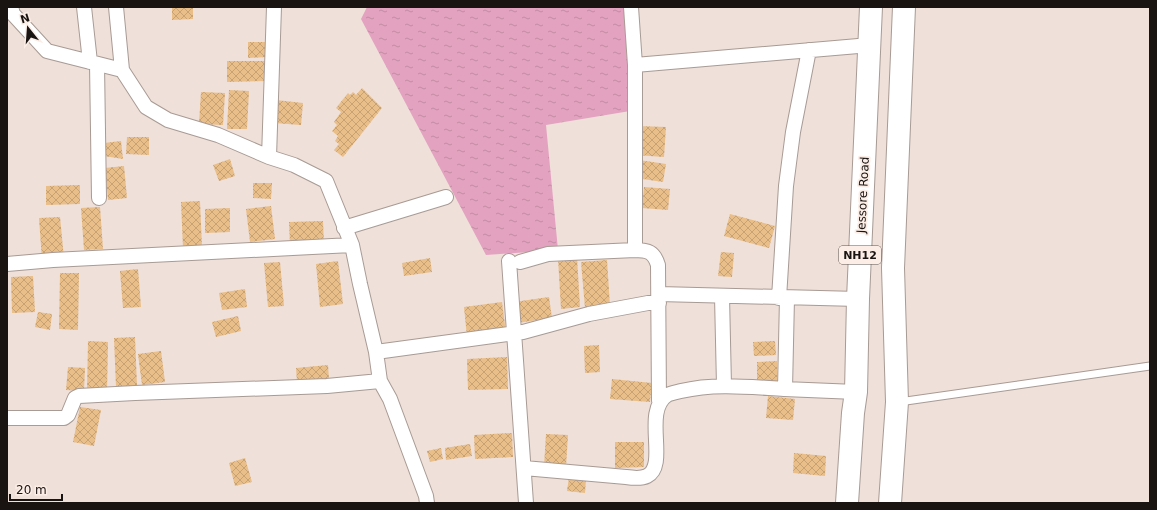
<svg xmlns="http://www.w3.org/2000/svg" width="1157" height="510" font-family="'DejaVu Sans',sans-serif">
<style>
.water{fill:url(#water-ripples)}
.building{fill:url(#building-cross-hatch)}
.lines{fill:none;stroke-linecap:round;stroke-linejoin:round}
.service-casing{stroke:#a89a94;stroke-width:9}
.minor-casing{stroke:#a89a94;stroke-width:16}
.trunk-casing{stroke:#a89a94;stroke-width:24}
.service{stroke:#fff;stroke-width:7}
.minor{stroke:#fff;stroke-width:14}
.trunk{stroke:#fff;stroke-width:22}
.labels{text-anchor:middle;dominant-baseline:central;stroke-width:3.5;stroke-linejoin:round;paint-order:stroke}
.shield{fill:#fcede6;stroke:#5d5551;stroke-width:1}
.shield-label{font-size:11px;font-weight:bold;fill:#191411}
.street-label{font-size:12px;fill:#191411;stroke:#fcede6}
</style>
<defs>
<pattern id="water-ripples" width="26" height="14" patternUnits="userSpaceOnUse"><rect width="26" height="14" fill="#e3a2c0"/><path d="M2 4q2-2 4 0t4 0M15 11q2-2 4 0t4 0" fill="none" stroke="#c28ba4"/></pattern>
<pattern id="building-cross-hatch" width="8" height="8" patternUnits="userSpaceOnUse"><rect width="8" height="8" fill="#e9be88"/><path d="M0 0l8 8M0 8l8-8" fill="none" stroke="#c7a274"/></pattern>
</defs>
<rect width="100%" height="100%" fill="#efe0d9"/>
<path class="water" d="M367,7H624L630,111L546,125L558,250L486,255L361,19Z"/>
<path class="building" d="M172,7H193V19L172,20Z
M248,42H267V57L248,58Z
M227,61H269L270,81L227,82Z
M362,88L382,108L343,157L334,150L339,144L335,141L338,136L332,131L337,125L334,122L341,112L336,108L348,93L350,95L353,92L356,95Z
M229,90L249,91L247,129H227Z
M201,92L225,93L223,125L199,124Z
M276,100L303,103L301,125L274,123Z
M638,126L666,127L664,157L636,155Z
M127,137H149V155L126,154Z
M121,141L123,159L104,156V143Z
M230,159L235,176L219,181L213,165Z
M639,160L666,164L663,182L636,178Z
M124,166L127,198L108,200L105,168Z
M253,183H272L271,199L253,198Z
M80,185V204L46,205V186Z
M644,187L670,189L668,210L642,208Z
M200,201L202,247L183,248L181,202Z
M271,206L275,239L250,242L246,209Z
M100,207L103,249L84,250L81,208Z
M230,208V232L205,233V209Z
M730,214L775,226L769,248L724,236Z
M60,217L64,258L42,260L39,218Z
M323,221L324,245L290,246L289,222Z
M721,252L734,253L732,277L718,276Z
M577,257L580,307L561,309L558,258Z
M430,258L432,272L404,276L402,263Z
M607,260L610,306L585,308L581,262Z
M338,261L343,304L320,307L316,264Z
M280,262L284,306L268,307L264,263Z
M138,269L141,307L123,308L120,271Z
M60,273H79L78,330L59,329Z
M33,276L35,312L12,313L11,277Z
M245,289L247,307L222,310L219,293Z
M549,297L552,318L517,323L514,302Z
M502,302L506,333L467,337L464,307Z
M38,312L52,314L50,330L35,327Z
M238,316L241,331L216,337L212,322Z
M135,337L137,386L116,387L114,338Z
M88,341L108,342L107,393H87Z
M775,341L776,355L754,356L753,342Z
M599,345L600,372L585,373L584,346Z
M161,351L165,382L142,385L138,354Z
M507,357L508,389L468,390L467,359Z
M777,361V382H757V362Z
M328,365L329,379L297,382L296,368Z
M68,367L85,368L84,391L66,390Z
M612,379L652,383L650,402L610,399Z
M768,396L795,399L793,420L766,418Z
M80,407L101,410L94,446L73,442Z
M512,433L513,457L475,459L474,435Z
M546,434L568,435L566,467L544,466Z
M615,442H644V467L615,468Z
M470,444L472,456L446,460L445,448Z
M441,448L443,459L430,462L427,451Z
M794,453L826,456L825,476L793,473Z
M245,458L252,482L235,486L229,463Z
M569,477L586,479L585,493L567,491Z"/>
<g class="lines">
<defs>
<path id="service" d="M899,402L1150,366"/>
<path id="minor" d="M11,7L13,14L47,51L122,70L146,107L168,120L218,135L269,157L294,165L326,181L352,245L360,284L376,352L380,381L390,399L426,496L427,503
M84,7L90,62
M116,7L122,70
M631,7L635,65V250
M97,64L99,198
M635,65L870,45
M269,157L274,7
M344,228L446,197
M509,261L526,503
M520,262L548,254L635,250C648,250 654,252 658,265L659,401
M7,264L53,260L352,245
M659,294L858,299
M722,296L724,386
M779,298L786,186L793,132L809,50
M376,352L523,332L589,314L648,303H659
M785,389L787,298
M7,418H64L68,415L75,398L79,396L135,393L327,386L380,381
M524,468L626,477C633,478 641,479 647,476C669,465 642,412 667,395C671,393 677,392 681,391C715,383 749,387 784,389C808,390 832,391 856,392"/>
<path id="trunk" d="M847,503L853,413L856,392L858,299L871,7
M890,503L897,402L893,268L904,7"/>
</defs>
<use href="#service" class="service-casing"/>
<use href="#minor" class="minor-casing"/>
<use href="#trunk" class="trunk-casing"/>
<use href="#service" class="service"/>
<use href="#minor" class="minor"/>
<use href="#trunk" class="trunk"/>
</g>
<g class="labels">
<rect class="shield" x="839" y="246" width="42" height="18" rx="3"/>
<g class="shield-label">
<text x="860" y="255">NH12</text>
</g>
<g class="street-label">
<text transform="translate(863 195) rotate(-87)">Jessore Road</text>
</g>
</g>
<rect width="1157" height="510" fill="none" stroke="#191411" stroke-width="16"/>
<g transform="translate(28 28) rotate(343)" stroke="#fcede6" stroke-width="3" paint-order="stroke">
<path d="M0-3L7 15L0 10L-7 15Z" fill="#191411"/>
<text y="-6" font-size="11" font-weight="bold" text-anchor="middle" fill="#191411">N</text>
</g>
<path d="M10 494v6h52v-6" fill="none" stroke="#191411" stroke-width="2"/>
<text x="16" y="494" font-size="12" fill="#191411" stroke="#fcede6" stroke-width="3" paint-order="stroke">20 m</text>
</svg>
